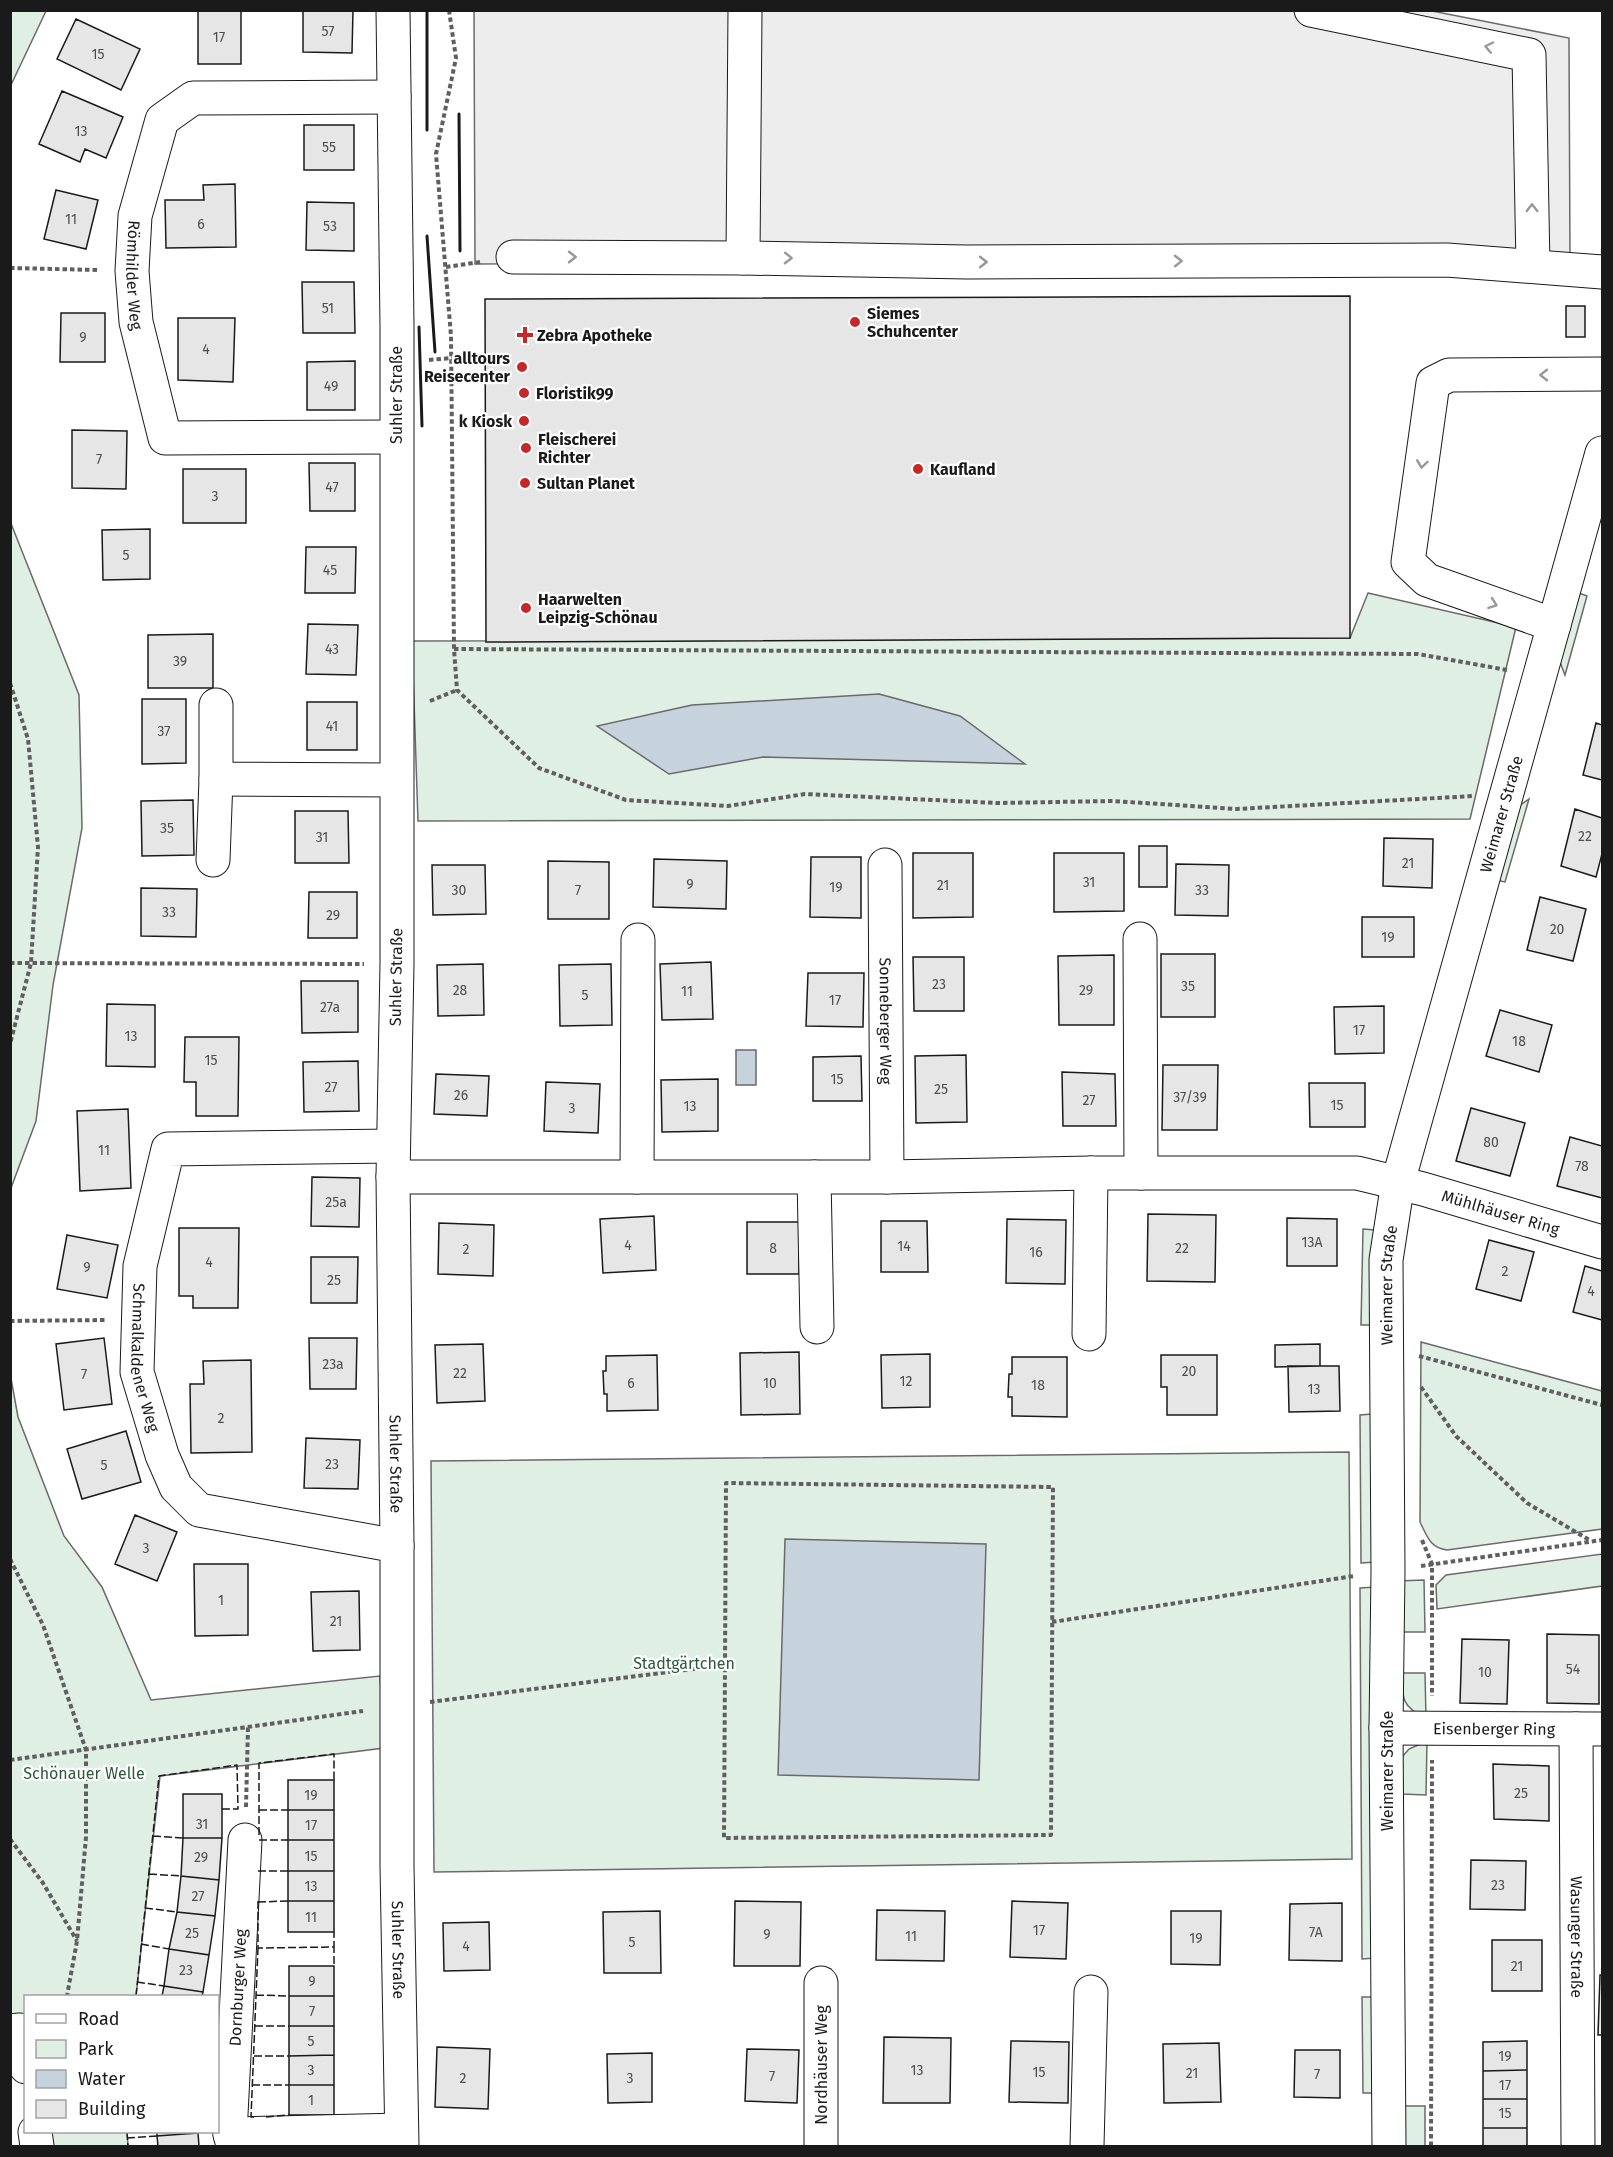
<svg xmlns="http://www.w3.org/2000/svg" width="1613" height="2157" font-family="'Fira Sans',sans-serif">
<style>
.green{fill:#e0efe3;stroke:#6a6a6a;stroke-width:1.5}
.parking{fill:#ededed;stroke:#6a6a6a;stroke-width:1.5}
.water{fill:#c6d2dc;stroke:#6a6a6a;stroke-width:1.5}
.building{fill:#e6e6e6;stroke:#1a1a1a;stroke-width:1.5}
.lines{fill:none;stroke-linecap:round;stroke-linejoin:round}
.minor-casing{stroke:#1a1a1a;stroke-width:35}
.path{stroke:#5f5f5f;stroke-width:4;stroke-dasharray:4.5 3;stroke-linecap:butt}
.minor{stroke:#fff;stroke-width:33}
.fence{stroke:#1a1a1a;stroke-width:1.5;stroke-dasharray:8 3;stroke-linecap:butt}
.wall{stroke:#1a1a1a;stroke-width:3}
.oneway{stroke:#989898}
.poi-dot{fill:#c62828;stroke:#fff;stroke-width:2}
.labels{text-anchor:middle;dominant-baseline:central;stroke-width:4.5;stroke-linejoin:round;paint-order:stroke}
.number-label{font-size:14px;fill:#4d4d4d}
.street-label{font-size:16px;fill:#1a1a1a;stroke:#fff}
.poi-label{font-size:16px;font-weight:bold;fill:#1a1a1a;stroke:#fff;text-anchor:start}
.park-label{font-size:16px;fill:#2b5a34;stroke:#fff}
</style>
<rect width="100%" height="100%" fill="#fff"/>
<path class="green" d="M11,10L46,11L11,85L10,11Z
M10,521L79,695L82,828L53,985L36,1121L11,1188Z
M1368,593L1516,627L1470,819L418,821L412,641L1350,638Z
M1579,593L1587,596L1565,675L1560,662Z
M1529,799L1505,882L1495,880L1519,806Z
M1363,1229L1375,1230L1372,1325H1361Z
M1421,1342L1602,1391V1529L1447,1550C1430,1548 1427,1536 1420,1522Z
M10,1373L18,1417L64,1536L102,1587L151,1700L380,1676L384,1748L160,1776L136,1996H26L25,2017L10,2019Z
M1372,1414L1376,1562L1361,1563L1360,1415Z
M1349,1452L1352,1859L434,1872L431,1461Z
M1602,1554V1586L1437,1609L1436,1585L1446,1575Z
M1424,1580L1425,1632H1401L1397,1581Z
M1376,1587L1375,1958L1362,1959L1360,1588Z
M1402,1673H1425L1426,1718C1401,1707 1402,1697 1402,1673Z
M1427,1741L1426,1795L1402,1794V1757L1409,1749Z
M1362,1997H1374L1375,2093H1363Z
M1404,2106H1425V2146H1403Z
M49,2132H127L128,2146H50Z"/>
<path class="parking" d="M1427,10L1569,38L1570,260L475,264L474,11Z"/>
<path class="water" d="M879,694L960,716L1025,764L763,757L669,774L597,726L692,705Z
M736,1050H756V1085H736Z
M785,1539L986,1544L979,1780L778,1775Z"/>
<path class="building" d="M303,10H353L352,53L303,52Z
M198,11H241V64H198Z
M76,19L140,49L121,90L57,59Z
M62,91L123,117L106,158L85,149L80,162L39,144Z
M304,125H354V170H304Z
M235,184L236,247L166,248L165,200H204L203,185Z
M56,190L98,200L86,249L44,239Z
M307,202L354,203V251L306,250Z
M302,282H354L355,333H303Z
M1350,296V638L486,642L485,299Z
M1566,306H1585V337H1566Z
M61,313H105V362H60Z
M178,318H235L233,382L178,380Z
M355,361V410H307V362Z
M72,430L127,431L126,489L72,488Z
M309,463H355V511H310Z
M183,469H246V523H183Z
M150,529V579L103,580L102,530Z
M306,547H356L355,593H305Z
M308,624L358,625L356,675L306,674Z
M213,634V688H148V635Z
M142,699H186V763L142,764Z
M307,702H357V750H307Z
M1596,723L1602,725V780L1583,775Z
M193,800L194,855L142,856L141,801Z
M1575,809L1602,818V854L1596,877L1561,866Z
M295,811H348L349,863H295Z
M1384,838L1433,839L1432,888L1383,886Z
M1139,846H1167V887H1139Z
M913,853H973V917L913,918Z
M1054,853H1124V911L1054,912Z
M811,857H861V918L810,917Z
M654,859L727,861L726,909L653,907Z
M548,861L609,862V919H548Z
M1176,864L1229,865L1228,916L1175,915Z
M432,865H485L486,914L433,915Z
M141,888L197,889L196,937L141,936Z
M309,892H357V938H308Z
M1540,897L1586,909L1573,961L1527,950Z
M1362,917H1414V957H1362Z
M1161,954H1215V1017H1161Z
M1114,955V1025H1059L1058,956Z
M913,957H964V1011H914Z
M711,962L713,1019L662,1020L660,964Z
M483,964L484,1015L438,1016L437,965Z
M611,964L612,1025L560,1026L559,965Z
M808,973H864L863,1027L806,1026Z
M301,981H358V1032L302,1033Z
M107,1004L155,1005V1067L106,1066Z
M1384,1006V1053L1335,1054L1334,1007Z
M1500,1010L1552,1025L1539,1072L1486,1056Z
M185,1037H239L238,1116H196V1082H184Z
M966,1055L967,1122L916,1123L915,1056Z
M861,1056L862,1101H813V1057Z
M358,1061L359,1111L304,1112L303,1062Z
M1163,1065H1218L1217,1130H1162Z
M1062,1072L1115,1074L1116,1126H1063Z
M436,1074L489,1076L487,1116L434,1114Z
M718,1079V1131L662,1132L661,1080Z
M546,1082L600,1084L598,1133L544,1131Z
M1309,1083H1365V1127H1310Z
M1471,1108L1525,1123L1510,1176L1456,1161Z
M128,1109L131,1188L80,1191L77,1111Z
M1570,1137L1602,1146V1198L1557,1186Z
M312,1177L360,1178L359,1227L311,1226Z
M1148,1214L1216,1215L1215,1282L1147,1281Z
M654,1216L656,1270L603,1273L600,1219Z
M1287,1218L1337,1219V1266H1287Z
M1007,1219L1066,1220L1065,1284L1006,1283Z
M881,1221H927L928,1272H881Z
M747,1222H799V1274H747Z
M439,1223L494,1225L493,1276L438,1274Z
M179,1228H239L238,1308H193V1296H179Z
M67,1235L118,1245L107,1298L57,1289Z
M1489,1240L1534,1252L1521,1301L1476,1289Z
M311,1257H358L357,1303H311Z
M1585,1266L1602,1271V1320L1573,1312Z
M104,1338L112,1404L64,1410L56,1344Z
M309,1338H357L356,1389H310Z
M483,1344L485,1401L437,1403L435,1345Z
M1320,1344V1366L1275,1367V1345Z
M799,1352L800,1414L741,1415L740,1353Z
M930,1354V1407L882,1408L881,1355Z
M657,1355L658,1410L607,1411V1394H604L603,1371H606V1356Z
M1161,1355H1217V1415H1167V1387H1161Z
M1012,1357H1067V1417L1012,1416V1397H1008L1009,1374H1012Z
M251,1360L252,1452L191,1453L190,1384H204L203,1361Z
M1288,1366H1339L1340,1411L1289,1412Z
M126,1431L141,1482L82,1499L67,1449Z
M306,1438L360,1440L358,1489L304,1488Z
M135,1515L177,1532L157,1581L115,1564Z
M194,1564H248V1635L195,1636Z
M359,1591L360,1650L313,1651L311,1592Z
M1547,1634L1599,1635V1704L1547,1703Z
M1462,1639L1509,1640L1507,1704L1460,1703Z
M1493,1764L1549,1766V1821L1494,1819Z
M288,1780H334V1810H288Z
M183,1794H222V1838H183Z
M288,1810H334V1840H288Z
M183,1838H222L219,1880L181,1876Z
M288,1840H334V1871H288Z
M1471,1860L1526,1861L1525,1910L1470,1909Z
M288,1871H334V1901H288Z
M181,1876L219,1880L215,1916L177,1912Z
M288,1901H334V1932H288Z
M735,1901L801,1902L800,1966H734Z
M1012,1901L1068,1903L1066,1959L1010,1957Z
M1342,1903V1961L1289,1960L1290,1904Z
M877,1910L945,1911L944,1961L876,1960Z
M660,1911L661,1973H604L603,1912Z
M1171,1911H1221L1220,1965L1171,1964Z
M177,1912L215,1916L209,1955L169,1949Z
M489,1922L490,1970L444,1971L443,1923Z
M1492,1940H1542V1991H1492Z
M169,1949L209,1955L203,1992L164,1986Z
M289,1966H334V1996H289Z
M1600,1975H1602V2035H1598Z
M164,1986L203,1992L202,1996H162Z
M289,1996H334V2026H289Z
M289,2026H334V2055L289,2056Z
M884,2037L951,2038L950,2103H883Z
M1011,2041L1069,2042L1068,2103L1009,2102Z
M1527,2041V2070L1483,2071V2042Z
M1219,2043L1221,2102L1164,2103L1163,2044Z
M437,2047L490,2049L488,2109L435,2107Z
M747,2049L799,2050L797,2103L745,2101Z
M1295,2050H1340V2098L1294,2097Z
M652,2053V2102L608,2103L607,2054Z
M334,2055V2085H289V2056Z
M1527,2070V2099H1483V2071Z
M289,2085H334V2115H289Z
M1483,2099H1527V2128H1483Z
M1483,2128H1527V2146H1483Z
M157,2132H198V2133L157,2136Z
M198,2133L199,2146H158L157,2136Z"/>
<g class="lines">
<defs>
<g id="minor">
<path id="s1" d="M393,10L397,326V964L393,1177L397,1546V1866L402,2146"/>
<path d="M1311,10L1529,55L1533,266"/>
<path id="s2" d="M394,97L193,98L162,120L135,216L132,271L136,322L165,438L396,437"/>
<path d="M513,257L743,258L967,262L1447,260L1602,272"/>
<path d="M743,258L745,10"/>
<path d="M1554,625L1427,580L1408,562L1433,383L1449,375L1602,374"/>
<path d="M216,705V779L396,780"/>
<path d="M213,860L216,779"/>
<path id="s3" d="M885,865L887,1177"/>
<path d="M1140,939L1141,1173"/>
<path id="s4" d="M393,1146L168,1149L140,1266L137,1372L162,1455L176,1487L199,1510L397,1546"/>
<path id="s5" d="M393,1177H887L1091,1173H1357L1423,1189L1602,1242"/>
<path d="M637,1177L638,940"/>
<path d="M814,1177L817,1327"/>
<path d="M1089,1334L1091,1173"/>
<path id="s6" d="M1386,1728L1602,1729"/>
<path id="s7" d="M1576,1729L1578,2146"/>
<path d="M10,2031L20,2030L26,2067"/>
<path d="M35,2132L37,2146"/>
<path d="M230,2134L401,2130"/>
<path id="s8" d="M233,2146L230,2134L245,1840"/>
<path d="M821,2146V1983"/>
<path d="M1087,2146L1091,1992"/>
<path id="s9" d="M1389,2146L1386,1728L1388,1571L1386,1260L1398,1182L1602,453"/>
</g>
</defs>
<use href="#minor" class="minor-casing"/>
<path class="path" d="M449,10L456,58L436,154L451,336L454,649L457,690L539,768L626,800L728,806L805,794L998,803L1113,801L1237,809L1473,796
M446,267L480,262
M10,268L98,270
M429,360L452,358
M454,649L1418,654L1507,670
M10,683L28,739L38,847L31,963L10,1044
M430,701L457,690
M10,963L364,964
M10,1321L105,1320
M1419,1356L1602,1405
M1421,1387L1456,1436L1527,1503L1591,1541
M1422,1540L1432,1564V1696
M10,1559L43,1625L86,1750V1837L77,1941L67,1996
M1421,1566L1602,1540
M1052,1622L1354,1576
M430,1702L725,1665L724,1838L1051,1835L1053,1487L726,1483L725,1665
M10,1760L363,1711
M246,1807L248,1727
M10,1839L43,1883L77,1941
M1431,2146L1432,1760"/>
<use href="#minor" class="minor"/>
<path class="fence" d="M259,1810H288
M259,1835V1763L334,1754V1780
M153,1836L183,1838
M259,1840H288
M258,1871H288
M149,1874L181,1876
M258,1901V1948L334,1947V1932
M258,1902L288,1901
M145,1908L177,1912
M141,1944L169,1949
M332,1947H334V1966
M137,1982L164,1986
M256,1995L289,1996
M136,1996L159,1776L237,1765L238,1809H222
M255,2026H289
M254,2056H289
M252,2085H289
M254,2117H251L258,1948H260
M266,2117L289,2115
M127,2132L128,2146
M127,2138L157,2136"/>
<path class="wall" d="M427,10V130
M459,114L460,251
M427,236L435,352
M419,327L422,426"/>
</g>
<defs><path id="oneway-chevron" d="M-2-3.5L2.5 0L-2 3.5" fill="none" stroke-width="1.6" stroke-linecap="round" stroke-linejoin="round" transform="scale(1.5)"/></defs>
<g class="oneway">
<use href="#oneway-chevron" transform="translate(1489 47) rotate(-168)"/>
<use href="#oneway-chevron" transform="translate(1532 208) rotate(-91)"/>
<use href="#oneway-chevron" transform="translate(572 257)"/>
<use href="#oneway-chevron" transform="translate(788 258) rotate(1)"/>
<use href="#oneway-chevron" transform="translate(1178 261) rotate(-1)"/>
<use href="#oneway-chevron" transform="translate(983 262)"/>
<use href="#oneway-chevron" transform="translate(1544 375) rotate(180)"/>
<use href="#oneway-chevron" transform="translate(1422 464) rotate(98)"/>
<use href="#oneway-chevron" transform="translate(1493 604) rotate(20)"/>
</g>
<g class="poi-dot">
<circle cx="855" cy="322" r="6"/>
<path d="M522 326h6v6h6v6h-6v6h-6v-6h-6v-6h6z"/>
<circle cx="522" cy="367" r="6"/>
<circle cx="524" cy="393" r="6"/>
<circle cx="524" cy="421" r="6"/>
<circle cx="526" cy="448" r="6"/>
<circle cx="918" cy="469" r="6"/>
<circle cx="525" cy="483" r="6"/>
<circle cx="526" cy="608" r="6"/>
</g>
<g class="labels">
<g class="number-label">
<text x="328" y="31">57</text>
<text x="219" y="37">17</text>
<text x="98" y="54">15</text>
<text x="81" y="131">13</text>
<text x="329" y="147">55</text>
<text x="71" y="219">11</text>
<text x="201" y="224">6</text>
<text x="330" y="226">53</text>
<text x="328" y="308">51</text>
<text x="83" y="337">9</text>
<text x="206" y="349">4</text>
<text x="331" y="386">49</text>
<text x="99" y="459">7</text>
<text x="332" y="487">47</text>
<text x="215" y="496">3</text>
<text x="126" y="555">5</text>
<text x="330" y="570">45</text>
<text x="332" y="649">43</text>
<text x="180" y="661">39</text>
<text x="332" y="726">41</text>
<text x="164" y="731">37</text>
<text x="167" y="828">35</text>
<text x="1585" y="836">22</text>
<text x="322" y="837">31</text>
<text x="1408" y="863">21</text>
<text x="1089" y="882">31</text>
<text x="690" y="884">9</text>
<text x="943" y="885">21</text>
<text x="836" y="887">19</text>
<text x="459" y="890">30</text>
<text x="578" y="890">7</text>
<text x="1202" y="890">33</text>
<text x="169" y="912">33</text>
<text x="333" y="915">29</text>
<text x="1557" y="929">20</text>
<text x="1388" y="937">19</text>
<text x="939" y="984">23</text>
<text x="1188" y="986">35</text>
<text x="460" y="990">28</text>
<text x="1086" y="990">29</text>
<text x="687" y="991">11</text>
<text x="585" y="995">5</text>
<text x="835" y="1000">17</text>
<text x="330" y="1007">27a</text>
<text x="1359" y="1030">17</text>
<text x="131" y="1036">13</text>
<text x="1519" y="1041">18</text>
<text x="211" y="1060">15</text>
<text x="837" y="1079">15</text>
<text x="331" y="1087">27</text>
<text x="941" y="1089">25</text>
<text x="461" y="1095">26</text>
<text x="1190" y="1097">37/39</text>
<text x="1089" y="1100">27</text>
<text x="1337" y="1105">15</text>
<text x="690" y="1106">13</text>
<text x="572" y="1108">3</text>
<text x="1491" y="1142">80</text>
<text x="104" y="1150">11</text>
<text x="1582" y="1166">78</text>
<text x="336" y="1202">25a</text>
<text x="1312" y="1242">13A</text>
<text x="628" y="1245">4</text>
<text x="904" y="1246">14</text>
<text x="773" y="1248">8</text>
<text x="1182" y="1248">22</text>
<text x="466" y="1249">2</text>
<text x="1036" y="1252">16</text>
<text x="209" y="1262">4</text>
<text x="87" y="1267">9</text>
<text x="1505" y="1271">2</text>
<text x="334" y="1280">25</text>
<text x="1591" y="1291">4</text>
<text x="333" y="1364">23a</text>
<text x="1189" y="1371">20</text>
<text x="460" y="1373">22</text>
<text x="84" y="1374">7</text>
<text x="906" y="1381">12</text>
<text x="631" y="1383">6</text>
<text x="770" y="1383">10</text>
<text x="1038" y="1385">18</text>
<text x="1314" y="1389">13</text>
<text x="221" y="1418">2</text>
<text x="332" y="1464">23</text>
<text x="104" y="1465">5</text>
<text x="146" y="1548">3</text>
<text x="221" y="1600">1</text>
<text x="336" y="1621">21</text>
<text x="1573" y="1669">54</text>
<text x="1485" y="1672">10</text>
<text x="1521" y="1793">25</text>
<text x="311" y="1795">19</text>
<text x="202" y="1824">31</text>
<text x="311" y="1825">17</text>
<text x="311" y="1856">15</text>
<text x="201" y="1857">29</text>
<text x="1498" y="1885">23</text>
<text x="311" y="1886">13</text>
<text x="198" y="1896">27</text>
<text x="311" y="1917">11</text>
<text x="1039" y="1930">17</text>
<text x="1316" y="1932">7A</text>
<text x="192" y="1933">25</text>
<text x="767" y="1934">9</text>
<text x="911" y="1936">11</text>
<text x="1196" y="1938">19</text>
<text x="632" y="1942">5</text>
<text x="466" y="1946">4</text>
<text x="1517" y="1966">21</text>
<text x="186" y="1970">23</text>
<text x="312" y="1981">9</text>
<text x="312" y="2011">7</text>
<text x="311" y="2041">5</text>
<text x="1505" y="2056">19</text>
<text x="311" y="2070">3</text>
<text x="917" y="2070">13</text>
<text x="1039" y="2072">15</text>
<text x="1192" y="2073">21</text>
<text x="1317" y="2074">7</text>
<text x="772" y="2076">7</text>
<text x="463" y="2078">2</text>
<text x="630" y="2078">3</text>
<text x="1505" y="2085">17</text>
<text x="311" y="2100">1</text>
<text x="1505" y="2113">15</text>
</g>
<g class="street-label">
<text stroke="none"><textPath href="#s2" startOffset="398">Römhilder Weg</textPath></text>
<text transform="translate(396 395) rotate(-90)">Suhler Straße</text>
<text stroke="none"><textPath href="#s9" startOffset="1347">Weimarer Straße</textPath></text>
<text transform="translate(396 977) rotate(-89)">Suhler Straße</text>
<text stroke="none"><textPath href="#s3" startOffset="156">Sonneberger Weg</textPath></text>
<text stroke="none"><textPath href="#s5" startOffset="1113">Mühlhäuser Ring</textPath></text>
<text stroke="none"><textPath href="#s9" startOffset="861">Weimarer Straße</textPath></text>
<text stroke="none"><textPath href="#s4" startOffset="438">Schmalkaldener Weg</textPath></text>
<text stroke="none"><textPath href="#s1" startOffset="1454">Suhler Straße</textPath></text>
<text stroke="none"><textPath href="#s6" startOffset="108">Eisenberger Ring</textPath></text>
<text transform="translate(1387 1771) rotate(-90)">Weimarer Straße</text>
<text stroke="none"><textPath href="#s7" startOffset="208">Wasunger Straße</textPath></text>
<text stroke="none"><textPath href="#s1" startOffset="1940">Suhler Straße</textPath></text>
<text stroke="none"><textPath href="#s8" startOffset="159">Dornburger Weg</textPath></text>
<text transform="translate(821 2065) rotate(-90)">Nordhäuser Weg</text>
</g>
<g class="poi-label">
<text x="867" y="313">Siemes<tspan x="867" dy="18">Schuhcenter</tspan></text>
<text x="537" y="335">Zebra Apotheke</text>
<text x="510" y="358" text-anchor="end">alltours<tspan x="510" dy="18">Reisecenter</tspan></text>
<text x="536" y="393">Floristik99</text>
<text x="512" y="421" text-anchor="end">k Kiosk</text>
<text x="538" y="439">Fleischerei<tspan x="538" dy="18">Richter</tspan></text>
<text x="930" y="469">Kaufland</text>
<text x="537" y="483">Sultan Planet</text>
<text x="538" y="599">Haarwelten<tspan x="538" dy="18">Leipzig-Schönau</tspan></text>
</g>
<g class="park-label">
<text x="684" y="1663">Stadtgärtchen</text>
<text x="84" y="1773">Schönauer Welle</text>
</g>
</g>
<rect width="1613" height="2157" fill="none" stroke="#1a1a1a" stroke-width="24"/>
<rect x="24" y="1995" width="195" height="138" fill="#ffffff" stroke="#a3a3a3" stroke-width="1.5"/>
<rect x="36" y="2014" width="30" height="9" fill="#ffffff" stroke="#a3a3a3" stroke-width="1.5"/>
<text x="78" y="2025" font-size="18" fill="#1a1a1a">Road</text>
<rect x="36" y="2040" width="30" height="18" fill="#e0efe3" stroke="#a3a3a3" stroke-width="1.5"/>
<text x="78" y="2055" font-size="18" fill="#1a1a1a">Park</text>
<rect x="36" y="2070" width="30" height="18" fill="#c6d2dc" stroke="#a3a3a3" stroke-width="1.5"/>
<text x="78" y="2085" font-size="18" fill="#1a1a1a">Water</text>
<rect x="36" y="2100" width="30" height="18" fill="#e6e6e6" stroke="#a3a3a3" stroke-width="1.5"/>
<text x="78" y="2115" font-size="18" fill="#1a1a1a">Building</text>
</svg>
